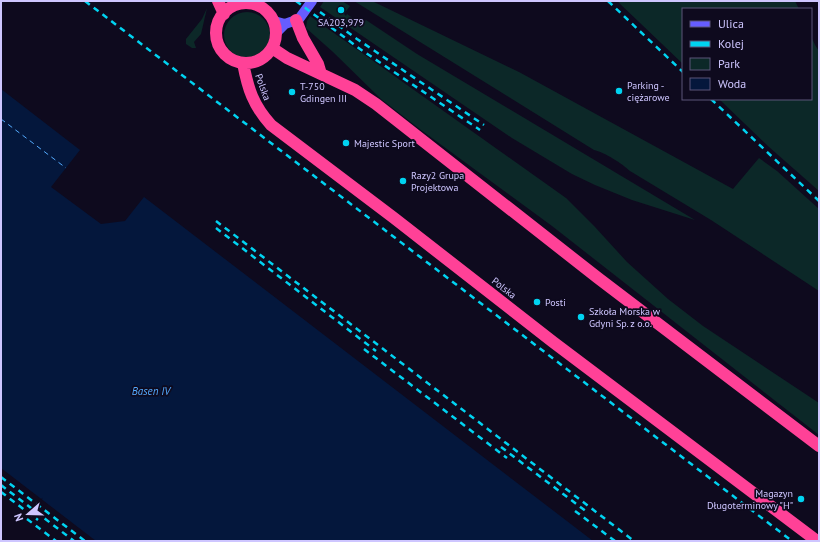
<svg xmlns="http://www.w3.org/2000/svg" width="820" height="542" font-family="'PT Sans',sans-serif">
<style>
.green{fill:#0c2828}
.water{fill:#04173c}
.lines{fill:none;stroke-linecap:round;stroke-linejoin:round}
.ferry{stroke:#54abff;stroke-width:1;stroke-dasharray:5 4;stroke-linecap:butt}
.secondary{stroke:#665dff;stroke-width:10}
.highway{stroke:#ff4197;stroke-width:12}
.rail{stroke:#00d3f1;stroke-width:2.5;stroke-dasharray:6 5;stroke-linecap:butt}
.poi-dot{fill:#00d3f1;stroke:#0e0a1e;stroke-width:1.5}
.labels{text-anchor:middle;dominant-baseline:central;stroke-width:3.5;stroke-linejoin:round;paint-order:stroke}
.poi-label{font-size:10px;fill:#cec6ff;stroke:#0e0a1e;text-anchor:start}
.street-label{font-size:10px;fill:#cec6ff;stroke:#0e0a1e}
.water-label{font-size:11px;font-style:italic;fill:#54abff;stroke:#0e0a1e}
</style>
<rect width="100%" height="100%" fill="#0e0a1e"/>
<path class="green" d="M324,1H342L350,6L344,14L346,16L347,14L362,25L366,20L417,54L695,220L632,200L595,185L572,174L512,138L320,7Z
M354,1H372L519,72L733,189L759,158L777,171L819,209V291L711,220L630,171C623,164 604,152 594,150Z
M617,1H795L799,9H683V64Z
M207,8L201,34L194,42L196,48H192L186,44V39L202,19Z
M224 35a23 23 0 1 1 46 0a23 23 0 1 1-46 0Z
M310,16L566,198L595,227L627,262L668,299L703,326L819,403V435L552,226L421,130L381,99L333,52L306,28L307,21Z
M811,36L815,45L819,51V191L769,147L719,99H811Z"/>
<path class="water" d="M1,89L80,150L51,187L101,224L125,221L144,197L593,541H96L1,468Z"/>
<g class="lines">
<path class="ferry" d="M1,119L66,168"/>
<path class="secondary" d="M274,21L285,24
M276,33L285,24L299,19L312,1"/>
<path class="highway" d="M218,1L224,14
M216 33a30 30 0 1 1 60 0a30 30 0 1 1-60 0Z
M296,20L303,38L318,64L321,74
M272,48L287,58L355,90L376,104L598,278L819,446
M243,63C248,89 253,105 271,125L394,218L553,342L817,541"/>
<path class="rail" d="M85,1L792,541
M296,1L360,49L480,130
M608,1L683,72
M320,12L357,39L484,125
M711,99L819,201
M216,221L634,541
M216,228L376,351
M364,349L507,458
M501,447L587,512
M1,477L85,541
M1,485L74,541
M1,492L38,520
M575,511L615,541
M27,519L56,541"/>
</g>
<g class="poi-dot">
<circle cx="341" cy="10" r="4"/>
<circle cx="619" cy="91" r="4"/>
<circle cx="292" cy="92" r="4"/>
<circle cx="346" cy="143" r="4"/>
<circle cx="403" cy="181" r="4"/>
<circle cx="537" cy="302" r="4"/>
<circle cx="581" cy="317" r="4"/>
<circle cx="801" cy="499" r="4"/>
</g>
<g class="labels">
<g class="poi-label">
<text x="341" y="22" text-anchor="middle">SA203,979</text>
<text x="627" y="85">Parking -<tspan x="627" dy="12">ciężarowe</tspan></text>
<text x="300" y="86">T-750<tspan x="300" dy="12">Gdingen III</tspan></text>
<text x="354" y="143">Majestic Sport</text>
<text x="411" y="175">Razy2 Grupa<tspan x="411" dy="12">Projektowa</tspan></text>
<text x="545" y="302">Posti</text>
<text x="589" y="311">Szkoła Morska w<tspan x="589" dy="12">Gdyni Sp. z o.o.</tspan></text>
<text x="793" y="493" text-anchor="end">Magazyn<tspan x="793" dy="12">Długoterminowy "H"</tspan></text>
</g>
<g class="street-label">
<text transform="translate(263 87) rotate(70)">Polska</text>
<text transform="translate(504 288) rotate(38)">Polska</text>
</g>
<g class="water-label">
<text x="151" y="391">Basen IV</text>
</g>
</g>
<rect width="820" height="542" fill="none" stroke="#cec6ff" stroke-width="4"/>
<rect x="682" y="8" width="130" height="92" fill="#0e0a1e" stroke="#5b5578"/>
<rect x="690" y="21" width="20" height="6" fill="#665dff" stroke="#5b5578"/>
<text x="718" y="28" font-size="12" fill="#cec6ff">Ulica</text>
<rect x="690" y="41" width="20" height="6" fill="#00d3f1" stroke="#5b5578"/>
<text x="718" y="48" font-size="12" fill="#cec6ff">Kolej</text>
<rect x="690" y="58" width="20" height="12" fill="#0c2828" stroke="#5b5578"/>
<text x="718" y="68" font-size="12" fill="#cec6ff">Park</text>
<rect x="690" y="78" width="20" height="12" fill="#04173c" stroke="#5b5578"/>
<text x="718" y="88" font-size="12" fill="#cec6ff">Woda</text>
<g transform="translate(28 514) rotate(250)" stroke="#0e0a1e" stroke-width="3" paint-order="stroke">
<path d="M0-3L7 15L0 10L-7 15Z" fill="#cec6ff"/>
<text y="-6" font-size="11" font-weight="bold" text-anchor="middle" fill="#cec6ff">N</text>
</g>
</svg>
